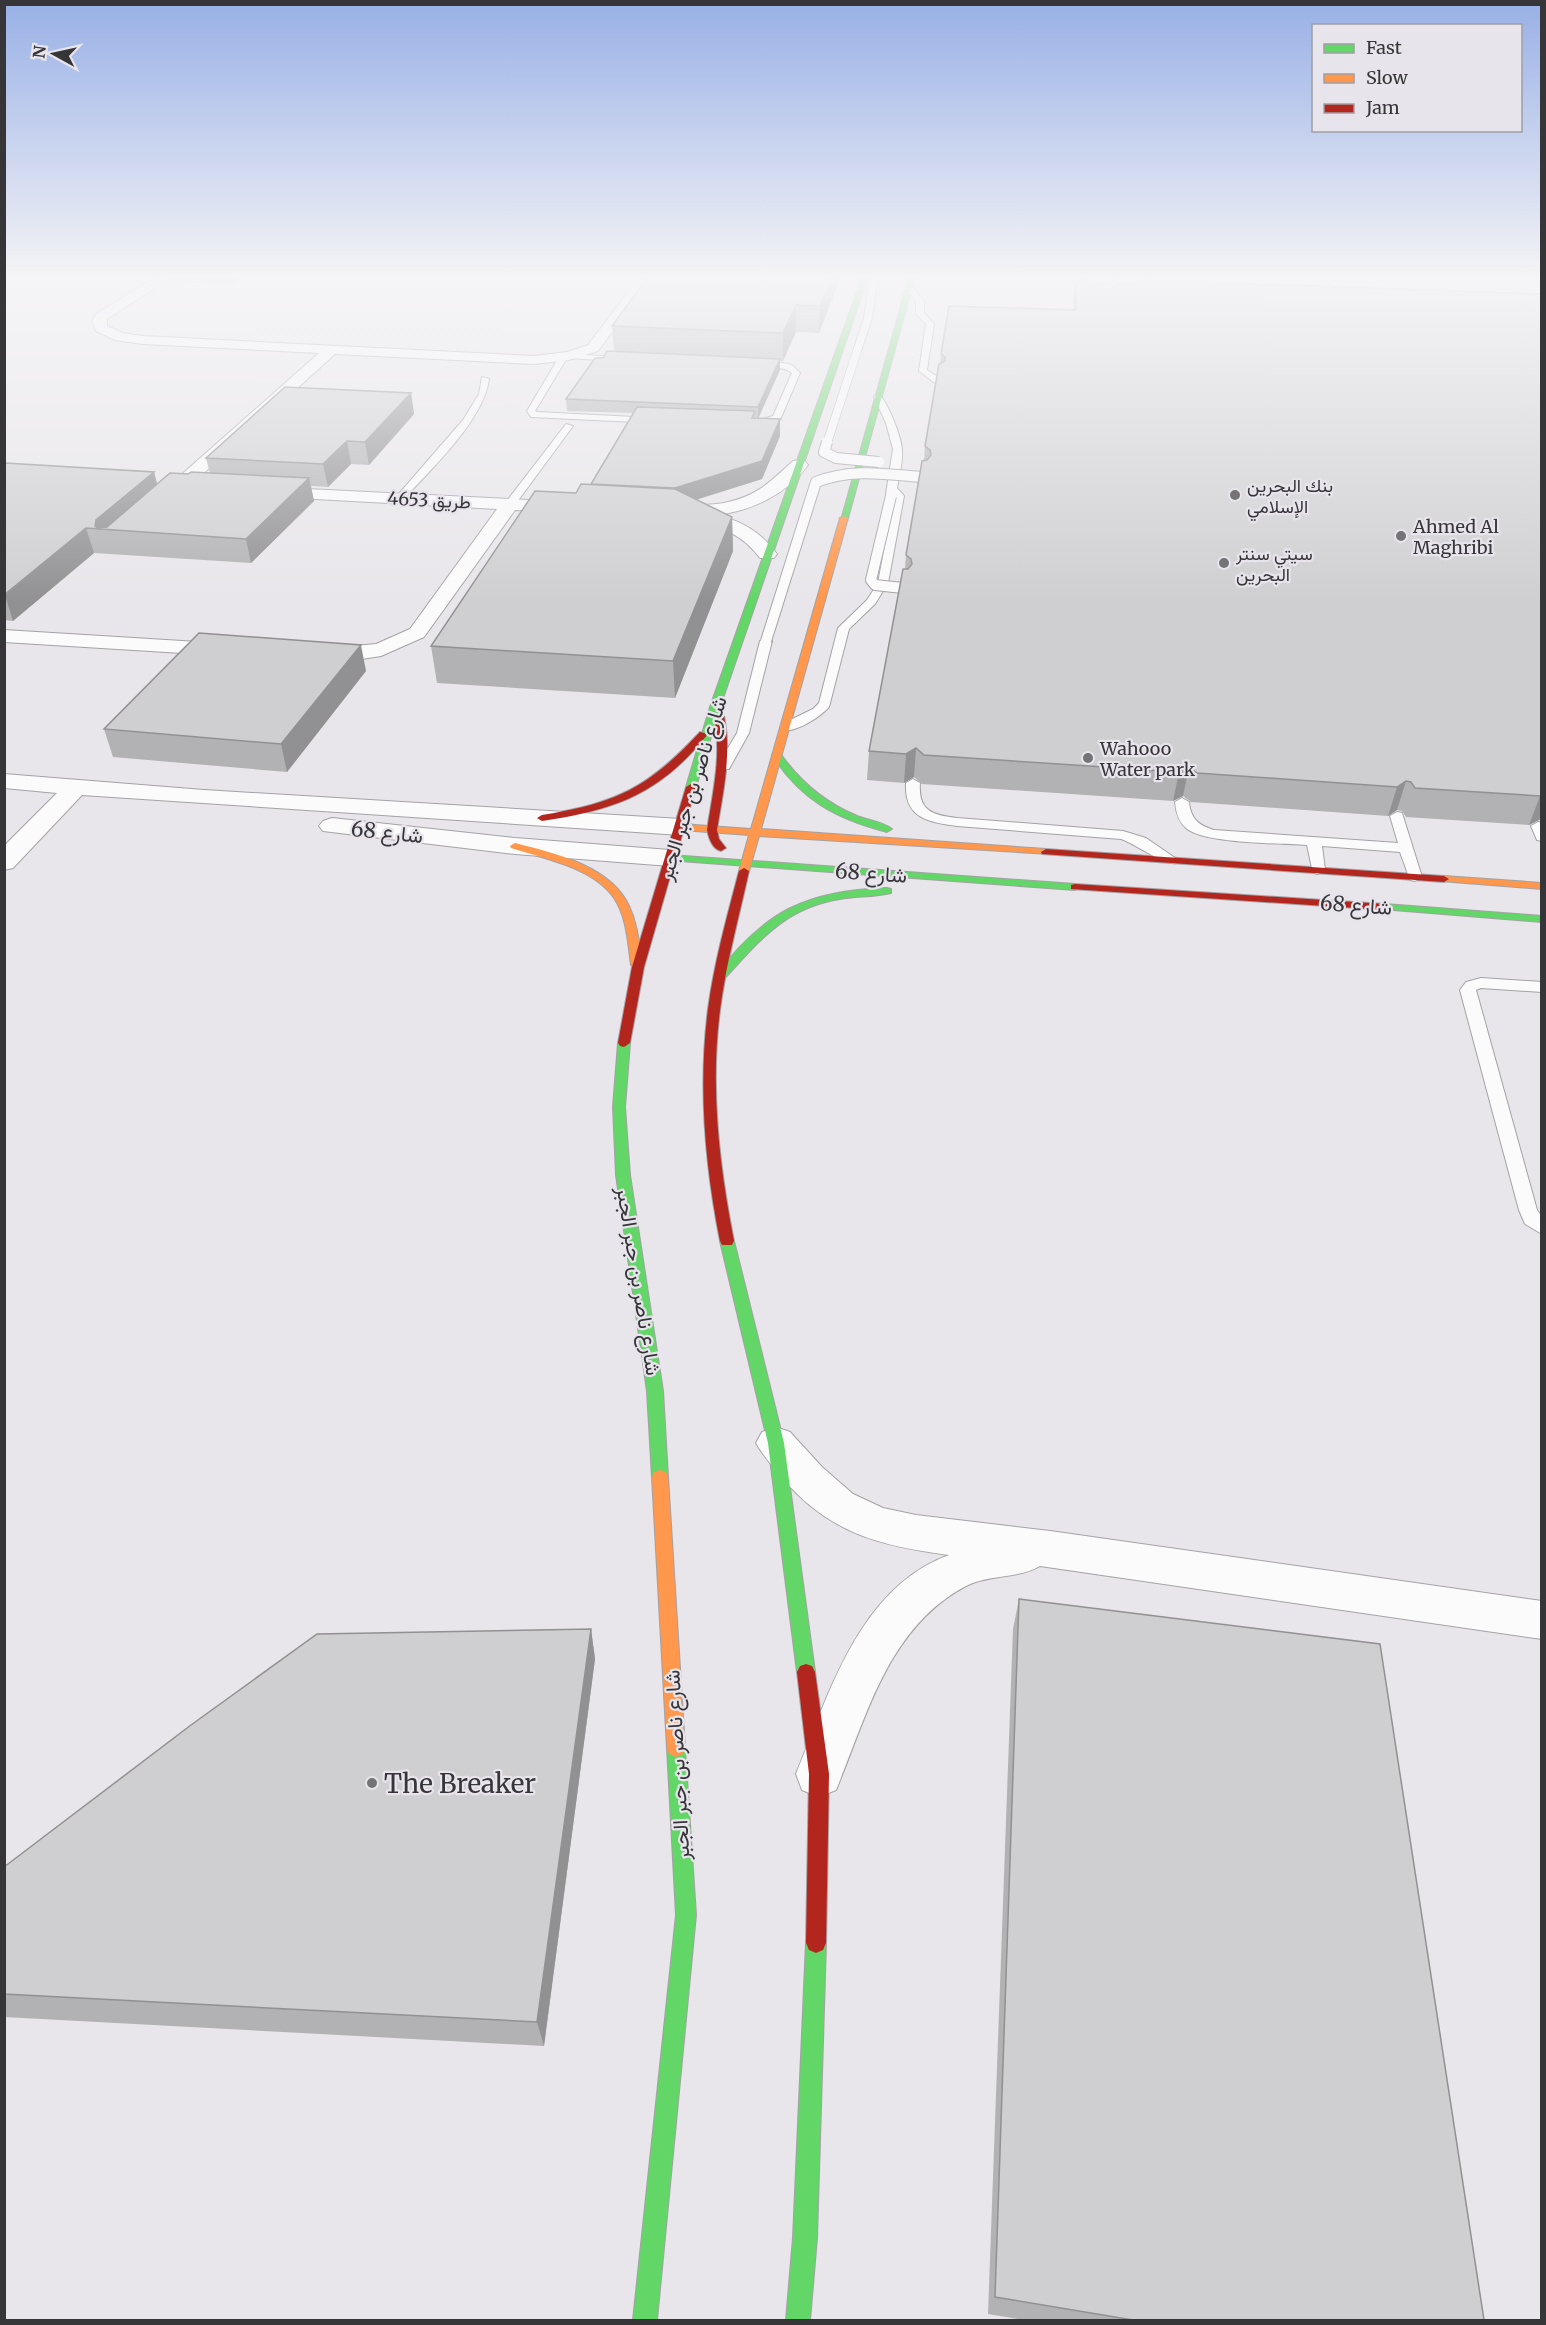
<svg xmlns="http://www.w3.org/2000/svg" width="1546" height="2325" font-family="Merriweather,Vazirmatn,serif">
<style>
.lines{fill:none;stroke-linecap:round;stroke-linejoin:round}
.lane-casing{stroke:#a3a2a5;stroke-width:2}
.street-casing{stroke:#a3a2a5;stroke-width:2}
.fast-casing{stroke:#a3a2a5;stroke-width:2}
.slow-casing{stroke:#a3a2a5;stroke-width:2}
.jam-casing{stroke:#a3a2a5;stroke-width:2}
.lane{fill:#fcfbfc;fill-rule:evenodd}
.street{fill:#fcfbfc;fill-rule:evenodd}
.fast{fill:#63d668;fill-rule:evenodd}
.slow{fill:#ff974d;fill-rule:evenodd}
.jam{fill:#b3261e;fill-rule:evenodd}
.lane-bridge-far1-casing{stroke:#a3a2a5;stroke-width:9;stroke-linecap:butt}
.lane-bridge-casing{stroke:#a3a2a5;stroke-width:12;stroke-linecap:butt}
.lane-bridge-far1{stroke:#fcfbfc;stroke-width:8}
.lane-bridge{stroke:#fcfbfc;stroke-width:10}
.wall{fill:#b2b1b4}
.shaded-wall{fill:#919092}
.building{fill:#cfced1;stroke:#919092;stroke-width:1.5}
.poi-dot{fill:#747376;stroke:#e7e4ec;stroke-width:2}
.labels{text-anchor:middle;dominant-baseline:central;stroke-width:4.5;stroke-linejoin:round;paint-order:stroke}
.far-poi-label{font-size:18px;fill:#363538;stroke:#e7e4ec;text-anchor:start}
.far-street-label{font-size:18px;fill:#363538;stroke:#e7e4ec}
.street-label{font-size:21px;fill:#363538;stroke:#e7e4ec}
.near-poi-label{font-size:26px;fill:#363538;stroke:#e7e4ec;text-anchor:start}
</style>
<rect width="100%" height="100%" fill="#e8e6ea"/>
<g class="lines">
<defs>
<path id="lane" d="M870,277H878L872,318L861,351L857,353L853,351L864,318Z
M906,287H912L924,301V313L934,324L927,370L941,379V383H935L919,371L926,324L916,314V301Z
M569,354L618,357L622,359L618,361L567,358L535,411L537,412L654,418L658,421L657,423L531,417L527,411L559,357Z
M773,361L792,365L800,373L780,420L750,427V423L773,416L792,373C779,363 764,371 752,364L756,362Z
M482,377L489,379C484,420 431,469 403,500H397V496L463,420L479,394Z
M878,394C887,399 902,439 902,450C903,462 899,476 897,488L904,496L888,583L875,604L849,629L829,707C820,717 796,733 782,730L780,727L782,724L813,709L819,703L838,628L867,600L878,583L894,497L886,494L893,449L886,423L874,397Z
M566,424L573,426L514,506H506V502Z
M766,638L772,641L749,733L729,769H719L717,766L737,733L760,641Z
M913,779L920,783C918,811 932,815 957,818L1123,831L1146,838L1178,860L1176,863C1165,866 1136,844 1121,839L957,826C928,822 904,818 906,783Z
M1182,798L1189,802C1191,819 1198,825 1214,830L1398,843L1390,816L1397,812L1402,813L1422,877L1415,881L1410,880L1400,852L1322,846L1325,870L1318,874L1313,873L1307,845C1281,843 1204,844 1186,828C1178,821 1176,812 1175,802Z
M1538,822L1542,823V841L1537,840L1531,826Z
M1481,978L1542,982V992L1481,988L1476,990L1537,1210L1542,1217V1234L1525,1224L1519,1210L1460,990L1466,982Z"/>
<path id="street" d="M156,277H172L107,319V326L123,333L143,336L534,356L567,352L588,345L640,277H653L598,351L569,360L534,364L335,354L184,491H172L169,487L172,483L319,353L143,344L115,340L96,331L92,321L96,314Z
M799,460L805,461L808,465C787,494 752,511 716,515C742,521 761,532 777,554L774,558H760C737,528 717,528 682,519L680,515C689,502 709,506 724,503C757,496 769,483 793,461Z
M267,487L569,502L575,503L578,507L575,511L569,512L515,510L424,637L381,656L349,661L311,660L308,655L311,650L376,644L410,629L497,509L261,496L258,492L261,488Z
M4,630L231,644L239,645L242,650L239,655L231,656L4,642Z
M4,774L204,790L681,819L690,822L694,827L690,832L681,835L82,795L13,868L4,870V846L57,793L4,788Z
M332,818L515,838L670,850L679,852L683,858L679,864L670,866L515,854L323,831L319,826L323,821Z
M776,1427L790,1432L822,1467L853,1494L883,1508L916,1515L1050,1531L1542,1601V1639L1040,1566C1018,1579 989,1574 966,1586C888,1627 867,1716 836,1790L819,1797L802,1790L796,1774C829,1694 859,1588 949,1555C881,1546 831,1534 784,1480C774,1468 764,1457 756,1443L762,1432Z"/>
<path id="fast" d="M862,277H868L720,707L696,787L691,790L687,789L686,787L710,707Z
M909,277H915L848,518L841,520Z
M777,752L780,753C800,782 824,802 857,816C868,820 883,822 892,829L887,832C836,819 801,800 772,755Z
M670,855L1075,884L1080,887L1075,890L666,860L665,858Z
M887,888L891,889V893C875,897 857,896 840,899C785,908 761,939 725,978L721,980L715,976C765,911 805,891 887,888Z
M1385,904L1542,916V922L1381,909L1379,907Z
M624,1039L630,1043L625,1107L630,1175L663,1391L668,1477L666,1482L660,1484L654,1482L652,1477L647,1391L616,1175L613,1107L618,1043Z
M727,1236L732,1237L734,1241L784,1443L815,1672L812,1678L806,1680L800,1678L797,1672L768,1443L720,1241L722,1237Z
M676,1739L683,1742L685,1748L696,1915L657,2320H633L676,1915L667,1748L669,1742Z
M816,1933L823,1936L826,1943L817,2238L810,2320H786L793,2238L806,1943L809,1936Z"/>
<path id="slow" d="M844,516L848,518L761,829L1046,849L1051,852L1050,854L759,836L749,871L744,874L739,871L749,835L681,830L676,827L681,824L751,829L840,518Z
M515,843C554,853 611,866 629,906C638,925 639,945 643,965L641,967L637,969L631,965C628,944 627,917 614,898C593,867 544,859 511,848L510,846Z
M1444,876L1542,883V889L1440,881V877Z
M660,1470L666,1472L668,1477L685,1748L683,1754L676,1757L669,1754L667,1748L652,1477L654,1472Z"/>
<path id="jam" d="M719,713L724,716C732,755 723,791 717,830L719,839L726,848L721,851C712,849 709,838 707,830C713,791 722,755 714,716Z
M700,732L708,734C660,794 615,810 542,821L537,818L542,815C617,803 648,788 700,732Z
M691,784L696,787L644,967L630,1043L624,1047L620,1046L618,1043L632,967L686,787Z
M1046,849L1444,876L1449,879L1444,882L1042,854L1041,852Z
M744,868L749,871C739,917 726,963 720,1010C710,1087 719,1165 734,1241L732,1245H722L720,1241C705,1165 698,1087 708,1009C714,963 727,917 739,871Z
M1075,884L1385,904L1391,907L1385,910L1071,889V885Z
M806,1664L812,1666L815,1672L829,1774L826,1943L823,1950L816,1953L809,1950L806,1943L809,1774L797,1672L800,1666Z"/>
</defs>
<use href="#lane" class="lane-casing"/>
<use href="#street" class="street-casing"/>
<use href="#fast" class="fast-casing"/>
<use href="#slow" class="slow-casing"/>
<use href="#jam" class="jam-casing"/>
<use href="#lane" class="lane"/>
<use href="#street" class="street"/>
<use href="#fast" class="fast"/>
<use href="#slow" class="slow"/>
<use href="#jam" class="jam"/>
<defs>
<path id="lane-bridge-far1" d="M827,443L857,351"/>
<path id="lane-bridge" d="M827,442L824,452L836,458L879,462
M891,496L871,580L875,585L903,588
M766,641L816,482C851,468 886,474 922,477"/>
</defs>
<use href="#lane-bridge-far1" class="lane-bridge-far1-casing"/>
<use href="#lane-bridge" class="lane-bridge-casing"/>
<use href="#lane-bridge-far1" class="lane-bridge-far1"/>
<use href="#lane-bridge" class="lane-bridge"/>
</g>
<path class="wall" d="M167,277H243L232,284L168,282Z
M832,277H838L837,286L819,333L796,332L783,361H780V370L758,418L780,436L762,479L696,500L732,517L733,551L675,698L437,683L431,646L576,493L591,484L633,413L567,411L566,399L603,358L614,351L612,326Z
M1076,277L1091,283L1109,284L1115,283L1130,285L1542,294V821L1539,820L1529,825L1406,817L1402,811L1397,810L1388,816L1191,802L1183,796L1173,801L922,784L914,777L904,783L867,780L869,751L905,569L906,555L924,460L925,446L940,363L941,354L1073,310V297Z
M411,393L414,414L369,465L351,464L328,487L311,486L314,501L251,563L94,553L13,621L4,620V463L154,472L157,484L188,474L210,473L206,458Z
M366,671L287,772L113,757L104,729Z
M1019,1599L1484,2320H1024L988,2314L1013,1629Z
M591,1629L595,1659L544,2046L4,2017V1867Z"/>
<path class="shaded-wall" d="M231,277H243L232,284Z
M832,277H838L837,286L819,333L820,306Z
M796,305V332L783,361V333Z
M780,359V370L758,419V407Z
M411,393L414,414L369,465L365,442Z
M780,419V436L762,479L675,506V488Z
M347,441L351,464L328,487L323,464Z
M154,472L160,495L119,531L96,529L95,526L96,520Z
M309,478L314,501L251,563L246,539Z
M732,517L733,551L675,698L673,661Z
M86,528L94,553L13,621L5,595Z
M361,645L366,671L287,772L281,744Z
M916,748L914,777L904,783L906,754Z
M1189,767L1183,796L1173,801L1179,772Z
M1406,781L1397,810L1388,816L1397,787Z
M1542,795V812L1539,820L1529,825L1540,796Z
M591,1629L595,1659L544,2046L537,2022Z"/>
<path class="building" d="M648,277H832L820,306L796,305L783,333L612,326Z
M1076,277L1091,283L1109,284L1114,280L1115,283L1130,285L1136,283V280L1542,294V795L1540,796L1415,788L1411,782L1406,781L1397,787L1197,773L1189,767L1179,772L924,755L916,748L906,754L869,751L903,569H908L912,564L911,559L906,555L922,461L927,460L931,455L930,450L925,446L939,364L945,361V357L941,354L949,306L1076,310Z
M607,351L780,359L758,407L566,399L595,358H603Z
M285,387L411,393L365,442L347,441L323,464L206,458Z
M637,407L755,411L752,418L780,419L762,461L675,488L591,484Z
M5,463L154,472L96,520L95,526L97,528L107,527L170,473L188,474L191,472L309,478L246,539L86,528L4,595Z
M581,484L675,489L732,517L673,661L431,646L535,491L576,493Z
M199,633L361,645L281,744L104,729Z
M1019,1599L1380,1644L1484,2320H1133L995,2297Z
M591,1629L537,2022L4,1994V1867L191,1725L317,1634Z"/>
<linearGradient id="sky" x2="0" y2="1"><stop stop-color="#98b0e6"/><stop offset="0.46" stop-color="#f5f4f6"/><stop offset="1" stop-color="#f5f4f6" stop-opacity="0"/></linearGradient>
<rect width="1546" height="602" fill="url(#sky)"/>
<g class="poi-dot">
<circle cx="1235" cy="495" r="6"/>
<circle cx="1401" cy="536" r="6"/>
<circle cx="1224" cy="563" r="6"/>
<circle cx="1088" cy="758" r="6"/>
<circle cx="372" cy="1783" r="6"/>
</g>
<g class="labels">
<g class="far-poi-label">
<text x="1247" y="485">بنك البحرين<tspan x="1247" dy="21">الإسلامي</tspan></text>
<text x="1413" y="526">Ahmed Al<tspan x="1413" dy="21">Maghribi</tspan></text>
<text x="1236" y="553">سيتي سنتر<tspan x="1236" dy="21">البحرين</tspan></text>
<text x="1100" y="748">Wahooo<tspan x="1100" dy="21">Water park</tspan></text>
</g>
<g class="far-street-label">
<text transform="translate(429 500) rotate(3)">طريق 4653</text>
</g>
<g class="street-label">
<text transform="translate(692 788) rotate(-73)">شارع ناصر بن جبر الجبر</text>
<text transform="translate(387 832) rotate(6)">شارع 68</text>
<text transform="translate(871 873) rotate(4)">شارع 68</text>
<text transform="translate(1356 905) rotate(4)">شارع 68</text>
<text transform="translate(639 1281) rotate(81)">شارع ناصر بن جبر الجبر</text>
<text transform="translate(677 1765) rotate(-93)">شارع ناصر بن جبر الجبر</text>
</g>
<g class="near-poi-label">
<text x="384" y="1783">The Breaker</text>
</g>
</g>
<rect width="1546" height="2325" fill="none" stroke="#363538" stroke-width="12"/>
<rect x="1312" y="24" width="210" height="108" fill="#e7e4ec" stroke="#a09ea4" stroke-width="1.5"/>
<rect x="1324" y="44" width="30" height="9" fill="#63d668" stroke="#a09ea4" stroke-width="1.5"/>
<text x="1366" y="54" font-size="18" fill="#363538">Fast</text>
<rect x="1324" y="74" width="30" height="9" fill="#ff974d" stroke="#a09ea4" stroke-width="1.5"/>
<text x="1366" y="84" font-size="18" fill="#363538">Slow</text>
<rect x="1324" y="104" width="30" height="9" fill="#b3261e" stroke="#a09ea4" stroke-width="1.5"/>
<text x="1366" y="114" font-size="18" fill="#363538">Jam</text>
<g transform="translate(54 54) rotate(278)" stroke="#e7e4ec" stroke-width="4.5" paint-order="stroke">
<path d="M0-4.5L10 22L0 15L-10 22Z" fill="#363538"/>
<text y="-9" font-size="16" font-weight="bold" text-anchor="middle" fill="#363538">N</text>
</g>
</svg>
